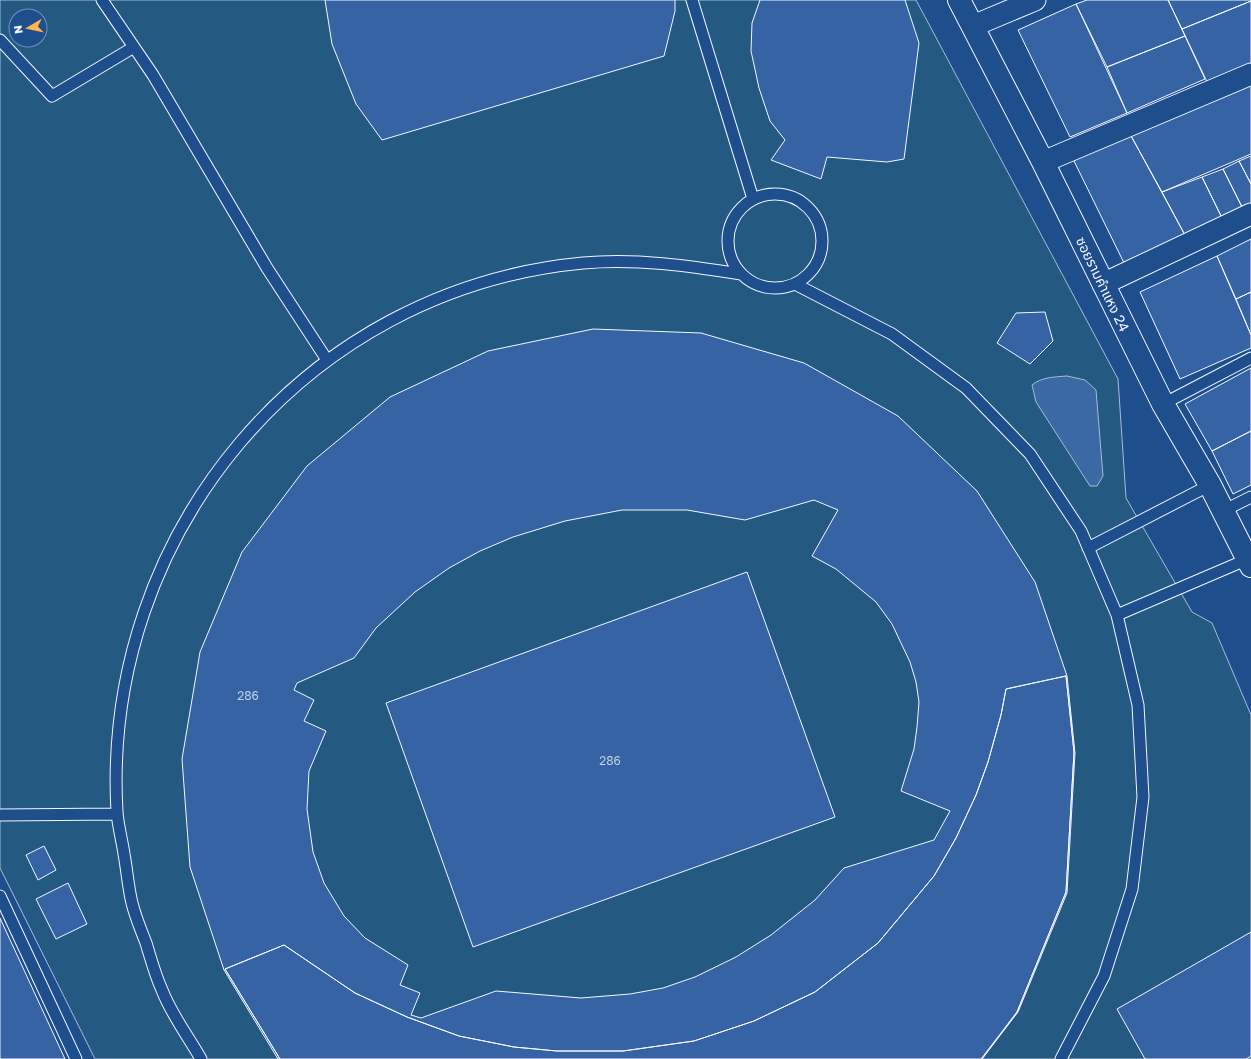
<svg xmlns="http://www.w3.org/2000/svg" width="1251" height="1059" font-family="'Golos Text','Noto Sans Thai',sans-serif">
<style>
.green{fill:#245a82;stroke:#a8bbd7;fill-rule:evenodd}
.water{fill:#3b69a3;stroke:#a8bbd7}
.building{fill:#3563a3;stroke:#f2f6ff;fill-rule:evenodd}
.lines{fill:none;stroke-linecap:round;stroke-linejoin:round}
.lane-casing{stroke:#f2f6ff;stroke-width:13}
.street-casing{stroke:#f2f6ff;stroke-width:23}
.secondary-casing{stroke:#f2f6ff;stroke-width:24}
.lane{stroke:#1f4e8c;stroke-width:11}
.street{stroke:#1f4e8c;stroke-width:21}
.secondary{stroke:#1f4e8c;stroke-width:22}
.labels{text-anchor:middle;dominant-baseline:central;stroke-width:3;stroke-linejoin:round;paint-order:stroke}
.number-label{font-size:12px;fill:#c3d1e8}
.street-label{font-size:14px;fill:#f2f6ff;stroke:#1f4e8c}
</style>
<rect width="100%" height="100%" fill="#1f4e8c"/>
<path class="green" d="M0,0H916L1118,379L1126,498L1192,612L1212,623L1251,715V1059H95L0,868ZM16,16H40V40H16Z"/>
<path class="water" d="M1067,376L1085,380L1096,390L1103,476L1097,486H1090L1036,402L1032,385C1042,377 1054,377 1067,376Z"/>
<path class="building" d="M325,0H675V11L664,56L382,140L356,104L332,44Z
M760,0H905L919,43L904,159L887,162L827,157L821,179L771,160L785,140L770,121L759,88L751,51L752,23Z
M1087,0H1168L1185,36L1107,67L1076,4Z
M1168,0H1251V1L1182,29Z
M1251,1V65L1208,84L1182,29Z
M1076,4L1127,113L1070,137L1018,30Z
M1185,36L1205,79L1127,113L1107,67Z
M1251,80V154L1162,192L1130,134Z
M1130,134L1186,237L1125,265L1073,159Z
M1251,156V184L1239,161Z
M1239,161L1251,184V208L1244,211L1223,169Z
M1223,169L1244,211L1223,220L1202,177Z
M1202,177L1223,220L1186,237L1162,192Z
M1251,239V292L1236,299L1217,256Z
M1217,256L1251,335V348L1180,379L1140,292Z
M1251,292V335L1236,299Z
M1045,312L1053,341L1030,364L997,343L1016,313Z
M593,329L701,333L804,363L898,416L977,491L1035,582L1067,676L1075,753L1067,893L1018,1012L982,1059L1017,1012L1066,892L1074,752L1066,676L1006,689L1001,715L988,762L976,795L956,838L934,876L878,943L815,992L754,1021L694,1041L623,1051H557L514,1047L459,1036L407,1017L355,993L284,945L225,969L280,1059H278L224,970L190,867L182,759L200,652L242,552L307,466L390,397L488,351ZM814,500L838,510L812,556L836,569L876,602L892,624L910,662L916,682L919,702L917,727L914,749L901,791L950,811L934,840L844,868L815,900L771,935L736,957L695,977L663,988L630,994L581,998L496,991L421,1018L411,1015L420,993L400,985L408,965L365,938L344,916L324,883L313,852L307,809L309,771L326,731L304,721L314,700L294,690L297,683L354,658L376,628L415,592L449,568L480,551L513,537L565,521L622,510H687L745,520Z
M1251,368V431L1212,451L1185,404Z
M1251,431V485L1233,494L1212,451Z
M747,572L835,817L473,947L386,703Z
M1066,676L1074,752L1066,892L1017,1012L981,1059H280L225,969L284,945L355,993L407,1017L459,1036L514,1047L557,1051H623L694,1041L754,1021L815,992L878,943L934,876L956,838L976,795L988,762L1001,715L1006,689Z
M44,846L56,870L38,880L26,855Z
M68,883L87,924L56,939L36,899Z
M0,918L65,1059H0Z
M1251,932V1056L1246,1059H1145L1117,1009Z"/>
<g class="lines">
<defs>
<path id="lane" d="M102,0L153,75L267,268L327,360
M692,0L753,199
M0,40L52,96L134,47
M728 241a47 47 0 1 1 94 0a47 47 0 1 1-94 0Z
M795,284L892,334L966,388L1030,454L1081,531L1117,615L1138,705L1143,797L1132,889L1104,976L1061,1059
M1163,404L1251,358
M1223,511L1251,497
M1088,548L1210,485
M1117,615L1248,559
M0,815L117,814
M0,896L76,1059
M201,1059C188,1036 171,1014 162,990C155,975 151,959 146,943C141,930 135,916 132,903C128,887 127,870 124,854C122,840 118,826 117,812C101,535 304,289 583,263C636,258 689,266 741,274"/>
<path id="street" d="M973,26L1035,0
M1043,162L1251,74
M1103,284L1251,214"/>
<path id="secondary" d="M959,0L1043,162L1163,404L1210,485L1251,566"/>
</defs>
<use href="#lane" class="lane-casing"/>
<use href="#street" class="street-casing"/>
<use href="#secondary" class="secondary-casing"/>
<use href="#lane" class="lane"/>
<use href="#street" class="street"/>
<use href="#secondary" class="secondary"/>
</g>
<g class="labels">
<g class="number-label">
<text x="248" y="695">286</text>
<text x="610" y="760">286</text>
</g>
<g class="street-label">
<text transform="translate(1103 284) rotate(64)">ซอยรามคำแหง 24</text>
</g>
</g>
<g transform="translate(28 28) rotate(261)"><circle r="19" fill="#1f4e8c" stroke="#7391ba"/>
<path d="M0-3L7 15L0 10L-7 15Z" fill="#ffb74d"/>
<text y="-6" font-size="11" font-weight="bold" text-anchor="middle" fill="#f2f6ff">N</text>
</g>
</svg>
